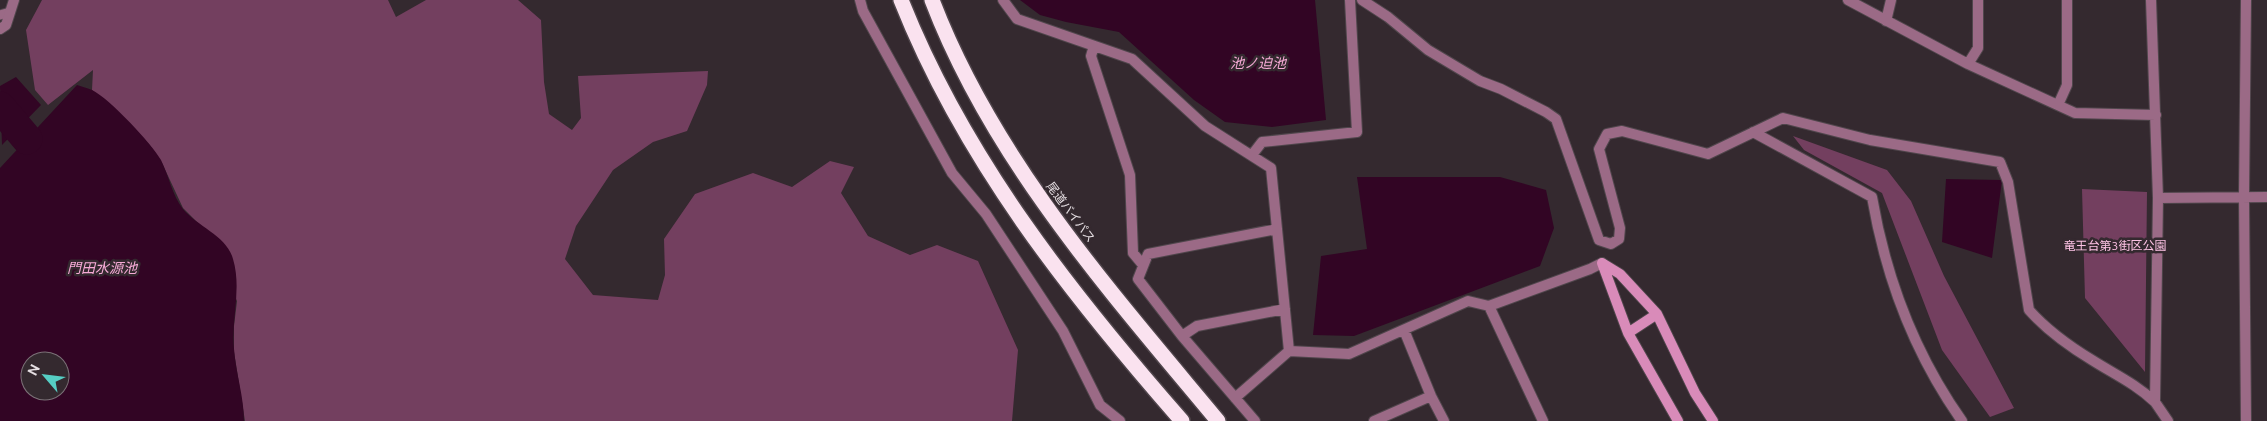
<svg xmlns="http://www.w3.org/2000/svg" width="2267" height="421" font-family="Ubuntu,'Noto Sans JP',sans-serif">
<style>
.green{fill:#733f5f}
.water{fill:#320524;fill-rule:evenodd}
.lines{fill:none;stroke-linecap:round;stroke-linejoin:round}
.river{stroke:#320524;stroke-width:31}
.lane-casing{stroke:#50464c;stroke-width:11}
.street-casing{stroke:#50464c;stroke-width:12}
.secondary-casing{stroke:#50464c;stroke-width:12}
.highway-casing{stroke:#50464c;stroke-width:18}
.lane{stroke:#9b6a86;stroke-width:9}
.street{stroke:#9b6a86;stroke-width:10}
.secondary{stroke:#d98bb9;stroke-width:10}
.highway{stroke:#fae2ef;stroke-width:15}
.labels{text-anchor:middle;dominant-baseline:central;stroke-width:5;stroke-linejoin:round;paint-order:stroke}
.street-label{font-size:12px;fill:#e5dee2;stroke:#34292f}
.park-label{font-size:12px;fill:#fcc1e3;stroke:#34292f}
.water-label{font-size:14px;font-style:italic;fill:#f6aad6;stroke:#34292f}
</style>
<rect width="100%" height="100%" fill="#34292f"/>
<path class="green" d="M42,0H388L396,17L426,0H518L541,20L544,82L549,114L572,130L581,118L578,76L708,71L707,85L687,131L653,142L613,170L576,226L565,259L593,295L658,300L665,275L664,239L695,194L753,173L792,187L830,161L854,167L841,193L868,236L910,255L937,245L978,261L1018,350L1012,421H245L234,352V326L237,301L205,230L183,208L162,163L149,144L92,90L93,70L48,105L35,90L26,30Z
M1793,136L1887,170L1911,201L1944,276L2014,408L1990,417L1942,350L1882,193L1804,150Z
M2082,189L2147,192L2145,372L2085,298Z"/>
<path class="water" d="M1020,0H1315L1326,120L1272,127L1225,122L1194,100L1119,32L1066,22L1040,15Z
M16,77L41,105L2,145L0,86Z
M77,85C82,87 88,88 92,90C109,98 152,144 161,160C169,176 172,195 183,209C198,227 227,236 233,259C242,289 231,319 234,349C236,374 244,397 244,421H0V168ZM30,361H60V391H30Z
M1357,177H1500L1546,190L1554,228L1540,266L1354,336L1313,335L1321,256L1367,249Z
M1946,179L2002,180L1992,258L1942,242Z"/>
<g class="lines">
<path class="river" d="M0,107L27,139"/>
<defs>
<path id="lane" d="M0,15L10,12"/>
<path id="street" d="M860,0L863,11L952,173L986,214L1063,331L1100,405L1120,421
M1003,0L1017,19L1132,59L1205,126L1271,168L1289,351
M1362,0L1388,17L1428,50L1480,81L1501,89L1546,112L1556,119L1599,240L1611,244L1619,239L1620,228L1599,149L1607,134L1622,131L1708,154L1783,118L1870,140L2000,162L2008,182L2029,310C2046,329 2069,346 2092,360C2114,374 2136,384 2155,402
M1848,0L1968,64L2075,113L2156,115
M2151,0L2158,198L2155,402L2168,421
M1886,21L1891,0
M0,29L6,25L14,0
M1094,46L1091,56L1130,175L1133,253L1143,265
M1968,64L1978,48V0
M2058,105L2067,85V0
M1753,132L1872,197C1886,279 1914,353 1962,421
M1252,155L1262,142L1357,132L1350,0
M2158,198L2267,197
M1489,306L1543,421
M1404,330L1431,396L1444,421
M1182,336L1197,326L1285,309
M1235,398L1289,351L1349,354L1468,301L1489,306L1590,269L1602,263
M1255,421L1182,336L1138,279L1148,254L1277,229
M1374,421L1431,396
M2246,421L2244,197L2246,0"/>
<path id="secondary" d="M1602,263L1620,274L1657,314L1695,393L1713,421
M1602,263L1628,333L1678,421
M1628,333L1657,314"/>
<path id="highway" d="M901,0C964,159 1070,293 1182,421
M932,0C993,160 1110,291 1218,421"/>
</defs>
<use href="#lane" class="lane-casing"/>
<use href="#street" class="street-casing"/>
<use href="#secondary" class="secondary-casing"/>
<use href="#highway" class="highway-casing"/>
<use href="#lane" class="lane"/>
<use href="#street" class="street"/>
<use href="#secondary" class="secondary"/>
<use href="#highway" class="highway"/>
</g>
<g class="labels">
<g class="street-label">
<text transform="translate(1071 212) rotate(53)">尾道バイパス</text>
</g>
<g class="park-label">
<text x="2115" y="245">竜王台第3街区公園</text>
</g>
<g class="water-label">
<text x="1258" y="63">池ノ迫池</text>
<text x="102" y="268">門田水源池</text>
</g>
</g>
<g transform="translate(45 376) rotate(298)"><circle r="24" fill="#34292f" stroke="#7b7177"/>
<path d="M0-4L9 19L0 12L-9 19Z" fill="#56cec4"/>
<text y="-8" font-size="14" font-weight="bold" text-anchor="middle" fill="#e5dee2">N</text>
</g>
</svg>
